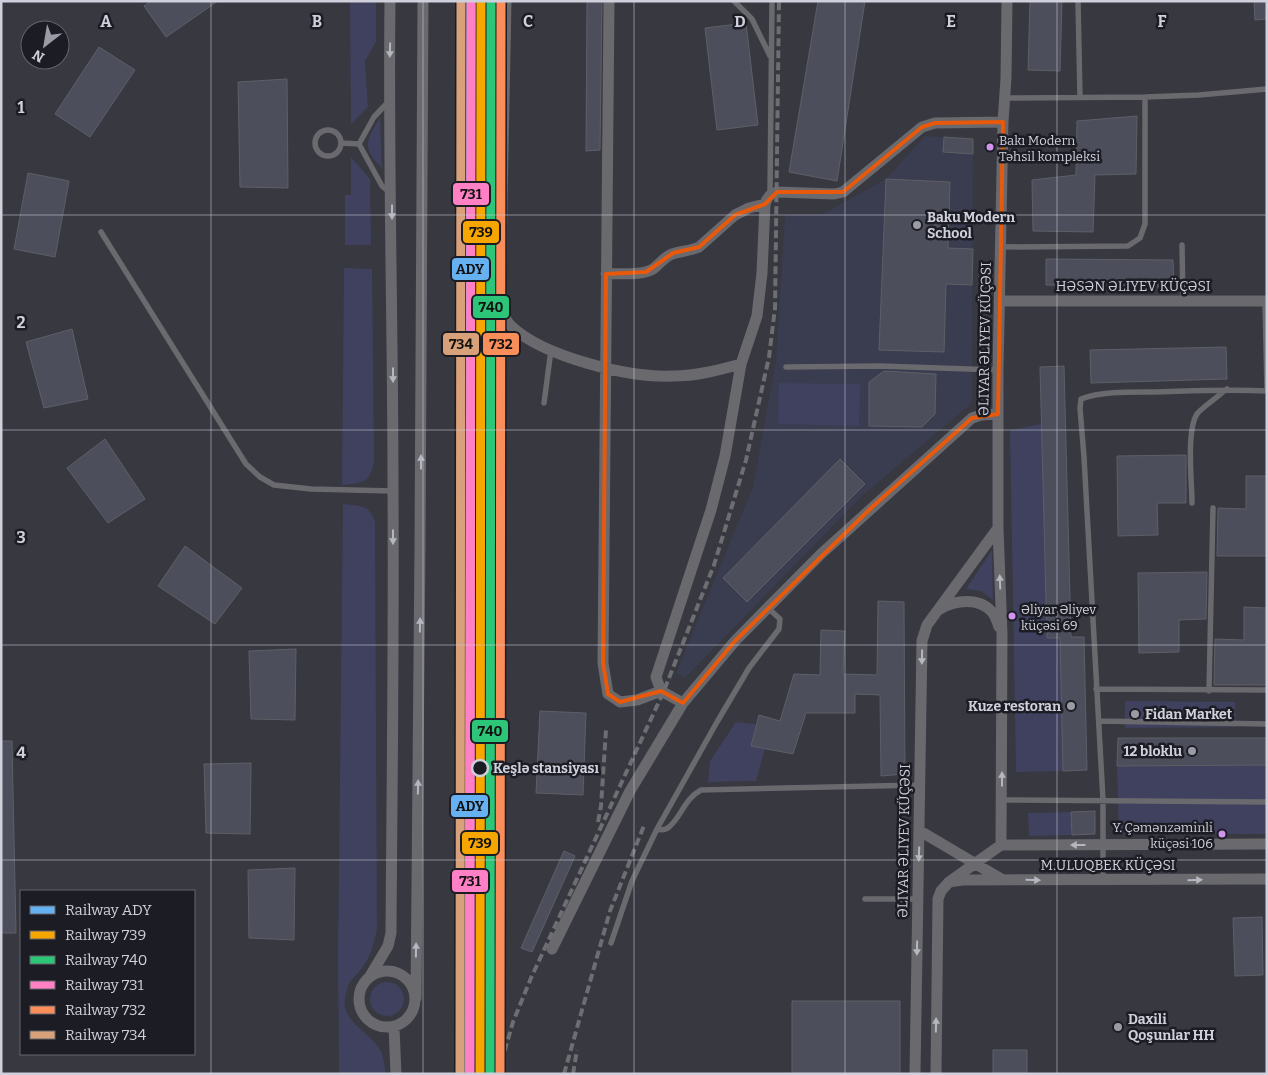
<svg xmlns="http://www.w3.org/2000/svg" width="1268" height="1075" font-family="Bitter,serif">
<style>
.built{fill:#3a3c50}
.green{fill:#3f415e}
.building{fill:#4d4e5b;stroke:#5e5f66}
.lines{fill:none;stroke-linecap:round;stroke-linejoin:round}
.lane{stroke:#69696e;stroke-width:5.5}
.street{stroke:#69696e;stroke-width:11}
.rail{stroke:#6d6e72;stroke-width:4;stroke-dasharray:8 4;stroke-linecap:butt}
.rail-1-casing{stroke:#1c1d24;stroke-width:12}
.rail-2-casing{stroke:#1c1d24;stroke-width:12}
.rail-3-casing{stroke:#1c1d24;stroke-width:12}
.rail-4-casing{stroke:#1c1d24;stroke-width:12}
.rail-5-casing{stroke:#1c1d24;stroke-width:12}
.rail-6-casing{stroke:#1c1d24;stroke-width:12}
.rail-1{stroke:#66b1f2;stroke-width:9}
.rail-2{stroke:#f7a600;stroke-width:9}
.rail-3{stroke:#2dc577;stroke-width:9}
.rail-4{stroke:#ff80c5;stroke-width:9}
.rail-5{stroke:#fa8e5a;stroke-width:9}
.rail-6{stroke:#d9a179;stroke-width:9}
.oneway{fill:#b6b6c0}
.marked{fill:none;stroke:#e8590c;stroke-width:4;stroke-linejoin:round}
.grid{fill:none;stroke:#cfd0db;stroke-width:1;stroke-opacity:0.55}
.bus-dot{fill:#d193ec;stroke:#1c1d24;stroke-width:2}
.poi-dot{fill:#9a9ba5;stroke:#1c1d24;stroke-width:2}
.stop-dot{fill:#1c1d24;stroke:#cfd0db;stroke-width:2.5}
.labels{text-anchor:middle;dominant-baseline:central;stroke-width:5;stroke-linejoin:round;paint-order:stroke}
.bus-label{font-size:13px;fill:#cfd0db;stroke:#1c1d24;text-anchor:start}
.poi-label{font-size:14px;font-weight:bold;fill:#cfd0db;stroke:#1c1d24;text-anchor:start}
.street-label{font-size:14px;fill:#cfd0db;stroke:#1c1d24}
.stop-label{font-size:14px;font-weight:bold;fill:#cfd0db;stroke:#1c1d24;text-anchor:start}
.grid-label{font-size:16px;text-anchor:middle;font-weight:bold;fill:#cfd0db;stroke:#1c1d24;stroke-width:5;stroke-linejoin:round;paint-order:stroke}
.line-badge{stroke:#1c1d24;stroke-width:2}
.pale-badge-label{font-size:14px;text-anchor:middle;font-weight:bold;fill:#111}
</style>
<rect width="100%" height="100%" fill="#373840"/>
<path class="built" d="M925,136L973,139L972,403L862,496L685,678L676,673L753,487L776,360L785,215L823,214L886,179Z"/>
<path class="green" d="M350,1H376V42L365,61L368,107L351,124Z
M380,117L382,168C360,147 367,140 380,117Z
M351,157L370,179L371,245H345V195H351Z
M344,268L372,269L374,461C370,484 362,483 342,485Z
M779,383L860,384L859,426L778,424Z
M1042,424L1047,638H1060L1063,771L1016,772L1010,430Z
M343,504C359,506 370,504 375,522L377,929C374,942 372,954 364,965C354,981 349,976 345,998C341,1021 368,1031 379,1048C384,1055 384,1065 386,1074H339L338,957Z
M992,550L993,600L981,591L966,589Z
M1125,701L1235,702L1236,727L1125,728Z
M736,722L756,724L751,746L765,749L756,781L708,782L710,761Z
M1267,765V834H1119L1117,766Z
M1071,812L1072,835L1029,836L1028,813Z
M370 999a17 17 0 1 1 34 0a17 17 0 1 1-34 0Z"/>
<path class="building" d="M151,1H218L166,37L144,6Z
M587,1H602L600,150L586,151Z
M818,1H865L837,181L789,172Z
M1030,1H1062L1060,71L1028,70Z
M1254,1H1267V19L1255,20Z
M746,23L758,125L717,130L705,28Z
M99,47L135,70L90,137L55,114Z
M287,79L288,188L240,187L238,82Z
M1137,116L1136,174L1095,175L1093,232L1033,231L1032,180L1076,175L1077,121Z
M944,137L973,139V154L943,152Z
M28,173L69,181L55,257L14,249Z
M886,179L950,182L948,248L973,249L972,285L946,284L944,352L879,350Z
M1046,259L1173,260L1174,287L1046,285Z
M72,329L88,399L44,408L26,342Z
M1226,347L1227,379L1091,383L1090,350Z
M1064,366L1071,637H1084L1087,770L1063,771L1060,638H1047L1040,367Z
M884,371L936,374L935,414L922,427L869,426V382Z
M105,439L145,499L108,523L67,468Z
M1186,455V503H1157L1158,535L1118,536L1117,456Z
M840,459L865,484L747,602L723,578Z
M1246,476H1267V556H1217L1218,508L1246,509Z
M185,546L242,588L215,624L158,586Z
M1207,572L1206,619L1179,620V652L1139,653L1138,573Z
M878,601L904,602L905,774L881,776L880,695L855,694V713H806L793,754L751,746L759,715L780,721L794,674L820,675L821,630L845,631L843,674L877,675Z
M1244,607L1267,608V685H1214L1215,639L1244,640Z
M296,649L295,720L251,719L249,651Z
M540,711L586,713L583,795L536,793Z
M1118,738H1267V765L1117,766Z
M1,741H12L16,933H1Z
M251,763L250,834L206,833L204,764Z
M1095,811V834L1072,835L1071,812Z
M564,851L575,856L532,952L521,948Z
M295,868L294,940L249,938L248,870Z
M1262,917L1263,975L1235,976L1233,918Z
M792,1001H900V1074H792Z
M993,1050H1027V1074H993Z"/>
<g class="lines">
<path class="lane" d="M734,1L752,19L770,56
M1078,1L1080,97
M1006,98L1145,97L1199,95L1267,89
M389,101L374,117L359,144L382,186L389,192
M315 143a13 13 0 1 1 26 0a13 13 0 1 1-26 0Z
M342,143L359,144
M770,194L772,1
M101,232L246,464L260,477L274,485L311,489L393,491
M1182,245L1183,301
M1001,247L1128,246L1140,238L1145,224V97
M786,367L880,366L998,370
M544,403L551,350
M1192,503C1192,483 1186,431 1197,414C1199,410 1221,394 1227,389
M1096,689L1267,690
M1209,691L1213,508
M1099,721L1267,724
M1002,800L1267,802
M657,829C661,830 666,830 669,827C682,816 684,799 701,790L920,785
M1103,881V800L1084,457L1080,408L1081,399C1101,391 1132,392 1154,392C1192,391 1229,389 1267,391L1265,301
M865,899H918
M611,943L632,881L657,829L717,722L749,668L779,629L780,619L768,608"/>
<path class="street" d="M506,1L500,306C503,313 505,320 511,326C544,357 629,378 673,376C697,376 719,370 741,364
M609,1L603,663L608,694L620,702L637,700L661,691
M606,274C621,273 641,276 653,269C660,264 664,257 672,254C681,251 690,251 699,247L735,215L749,208L765,204
M1000,301H1267
M940,609C955,600 979,597 992,612C996,616 997,622 999,627
M683,703L661,691L656,677L711,510L725,456L741,364L757,316L762,273L765,204C767,197 770,194 777,192L834,194L843,192L922,127L935,123L1003,122
M920,831L1003,880
M1001,845L1002,634L998,528V370L1003,122L1006,78L1007,1
M1001,845L1267,844
M949,882L962,880L1267,879
M552,949L630,791L683,703L735,641L821,554L972,418L981,415L998,414
M359 999a28 28 0 1 1 56 0a28 28 0 1 1-56 0Z
M370,976L388,946L391,933C392,785 394,637 393,488C393,326 388,164 390,1
M416,998L420,545L423,1
M394,1027L396,1074
M915,1074L922,641L927,625L998,528
M936,1074L938,899L941,891L949,882L1001,845"/>
<path class="rail" d="M598,822L601,806L606,730
M498,1074L513,1022L531,978L663,693L714,565L746,460L769,357L775,308L779,1
M564,1074L610,911L645,823
M573,1074L577,1050"/>
<defs>
<path id="rail-1" d="M469,1074L471,1"/>
<path id="rail-2" d="M480,1074L481,1"/>
<path id="rail-3" d="M490,1074L491,1"/>
<path id="rail-4" d="M470,1074L471,1"/>
<path id="rail-5" d="M500,1074L501,1"/>
<path id="rail-6" d="M460,1074L461,1"/>
</defs>
<use href="#rail-1" class="rail-1-casing"/>
<use href="#rail-2" class="rail-2-casing"/>
<use href="#rail-3" class="rail-3-casing"/>
<use href="#rail-4" class="rail-4-casing"/>
<use href="#rail-5" class="rail-5-casing"/>
<use href="#rail-6" class="rail-6-casing"/>
<use href="#rail-1" class="rail-1"/>
<use href="#rail-2" class="rail-2"/>
<use href="#rail-3" class="rail-3"/>
<use href="#rail-4" class="rail-4"/>
<use href="#rail-5" class="rail-5"/>
<use href="#rail-6" class="rail-6"/>
</g>
<defs><path id="oneway-solid" d="M-6-.8H1V-3.2L6.5 0L1 3.2V.8H-6Z" transform="scale(1.25)"/></defs>
<g class="oneway">
<use href="#oneway-solid" transform="translate(390 50) rotate(91)"/>
<use href="#oneway-solid" transform="translate(392 212) rotate(90)"/>
<use href="#oneway-solid" transform="translate(393 375) rotate(90)"/>
<use href="#oneway-solid" transform="translate(421 462) rotate(-90)"/>
<use href="#oneway-solid" transform="translate(393 537) rotate(90)"/>
<use href="#oneway-solid" transform="translate(1000 582) rotate(-92)"/>
<use href="#oneway-solid" transform="translate(420 625) rotate(-89)"/>
<use href="#oneway-solid" transform="translate(922 657) rotate(91)"/>
<use href="#oneway-solid" transform="translate(1002 779) rotate(-90)"/>
<use href="#oneway-solid" transform="translate(418 787) rotate(-89)"/>
<use href="#oneway-solid" transform="translate(1078 845) rotate(180)"/>
<use href="#oneway-solid" transform="translate(919 854) rotate(92)"/>
<use href="#oneway-solid" transform="translate(1033 880) rotate(1)"/>
<use href="#oneway-solid" transform="translate(1195 880) rotate(-1)"/>
<use href="#oneway-solid" transform="translate(917 948) rotate(91)"/>
<use href="#oneway-solid" transform="translate(416 950) rotate(-89)"/>
<use href="#oneway-solid" transform="translate(936 1025) rotate(-89)"/>
</g>
<path class="marked" d="M1003,122L998,414L972,418L871,508L735,641L683,703L661,691L620,702L608,694L603,663L606,274L646,272L673,253L699,247L735,215L765,204L777,192H843L922,127L935,123Z"/>
<path class="grid" d="M211,1V1074M423,1V1074M634,1V1074M845,1V1074M1057,1V1074M1,215H1267M1,430H1267M1,645H1267M1,860H1267"/>
<g class="bus-dot">
<circle cx="990" cy="147" r="4.5"/>
<circle cx="1012" cy="616" r="4.5"/>
<circle cx="1222" cy="834" r="4.5"/>
</g>
<g class="poi-dot">
<circle cx="917" cy="225" r="5"/>
<circle cx="1071" cy="706" r="5"/>
<circle cx="1135" cy="714" r="5"/>
<circle cx="1192" cy="751" r="5"/>
<circle cx="1118" cy="1027" r="5"/>
</g>
<circle class="stop-dot" cx="480" cy="768" r="8"/>
<g class="labels">
<g class="bus-label">
<text x="999" y="140">Bakı Modern<tspan x="999" dy="16">Təhsil kompleksi</tspan></text>
<text x="1021" y="609">Əliyar Əliyev<tspan x="1021" dy="16">küçəsi 69</tspan></text>
<text x="1213" y="827" text-anchor="end">Y. Çəmənzəminli<tspan x="1213" dy="16">küçəsi 106</tspan></text>
</g>
<g class="poi-label">
<text x="927" y="217">Baku Modern<tspan x="927" dy="16">School</tspan></text>
<text x="1061" y="706" text-anchor="end">Kuze restoran</text>
<text x="1145" y="714">Fidan Market</text>
<text x="1182" y="751" text-anchor="end">12 bloklu</text>
<text x="1128" y="1019">Daxili<tspan x="1128" dy="16">Qoşunlar HH</tspan></text>
</g>
<g class="street-label">
<text x="1133" y="286">HƏSƏN ƏLIYEV KÜÇƏSI</text>
<text transform="translate(985 339) rotate(-89)">ƏLIYAR ƏLIYEV KÜÇƏSI</text>
<text transform="translate(904 841) rotate(-89)">ƏLIYAR ƏLIYEV KÜÇƏSI</text>
<text x="1108" y="865">M.ULUQBEK KÜÇƏSI</text>
</g>
<g class="stop-label">
<text x="493" y="768">Keşlə stansiyası</text>
</g>
</g>
<g class="grid-label">
<text x="106" y="27">A</text>
<text x="317" y="27">B</text>
<text x="528" y="27">C</text>
<text x="740" y="27">D</text>
<text x="951" y="27">E</text>
<text x="1162" y="27">F</text>
<text x="21" y="113">1</text>
<text x="21" y="328">2</text>
<text x="21" y="543">3</text>
<text x="21" y="758">4</text>
</g>
<g class="line-badge">
<rect x="452" y="182" width="38" height="24" rx="5" fill="#ff80c5"/>
<rect x="462" y="220" width="38" height="24" rx="5" fill="#f7a600"/>
<rect x="451" y="257" width="39" height="24" rx="5" fill="#66b1f2"/>
<rect x="472" y="295" width="38" height="24" rx="5" fill="#2dc577"/>
<rect x="442" y="332" width="38" height="24" rx="5" fill="#d9a179"/>
<rect x="482" y="332" width="38" height="24" rx="5" fill="#fa8e5a"/>
<rect x="471" y="719" width="38" height="24" rx="5" fill="#2dc577"/>
<rect x="450" y="794" width="39" height="24" rx="5" fill="#66b1f2"/>
<rect x="461" y="831" width="38" height="24" rx="5" fill="#f7a600"/>
<rect x="451" y="869" width="38" height="24" rx="5" fill="#ff80c5"/>
</g>
<g class="pale-badge-label">
<text x="471" y="199">731</text>
<text x="481" y="237">739</text>
<text x="470" y="274">ADY</text>
<text x="491" y="312">740</text>
<text x="461" y="349">734</text>
<text x="501" y="349">732</text>
<text x="490" y="736">740</text>
<text x="470" y="811">ADY</text>
<text x="480" y="848">739</text>
<text x="470" y="886">731</text>
</g>
<rect width="1268" height="1075" fill="none" stroke="#cfd0db" stroke-width="5"/>
<rect x="20" y="890" width="175" height="165" fill="#1c1d24" stroke="#64656d"/>
<rect x="30" y="906" width="25" height="8" fill="#66b1f2" stroke="#64656d"/>
<text x="65" y="915" font-size="15" fill="#cfd0db">Railway ADY</text>
<rect x="30" y="931" width="25" height="8" fill="#f7a600" stroke="#64656d"/>
<text x="65" y="940" font-size="15" fill="#cfd0db">Railway 739</text>
<rect x="30" y="956" width="25" height="8" fill="#2dc577" stroke="#64656d"/>
<text x="65" y="965" font-size="15" fill="#cfd0db">Railway 740</text>
<rect x="30" y="981" width="25" height="8" fill="#ff80c5" stroke="#64656d"/>
<text x="65" y="990" font-size="15" fill="#cfd0db">Railway 731</text>
<rect x="30" y="1006" width="25" height="8" fill="#fa8e5a" stroke="#64656d"/>
<text x="65" y="1015" font-size="15" fill="#cfd0db">Railway 732</text>
<rect x="30" y="1031" width="25" height="8" fill="#d9a179" stroke="#64656d"/>
<text x="65" y="1040" font-size="15" fill="#cfd0db">Railway 734</text>
<g transform="translate(45 45) rotate(211)"><circle r="24" fill="#1c1d24" stroke="#64656d"/>
<path d="M0-4L9 19L0 12L-9 19Z" fill="#9a9ba5"/>
<text y="-8" font-size="14" font-weight="bold" text-anchor="middle" fill="#cfd0db">N</text>
</g>
</svg>
